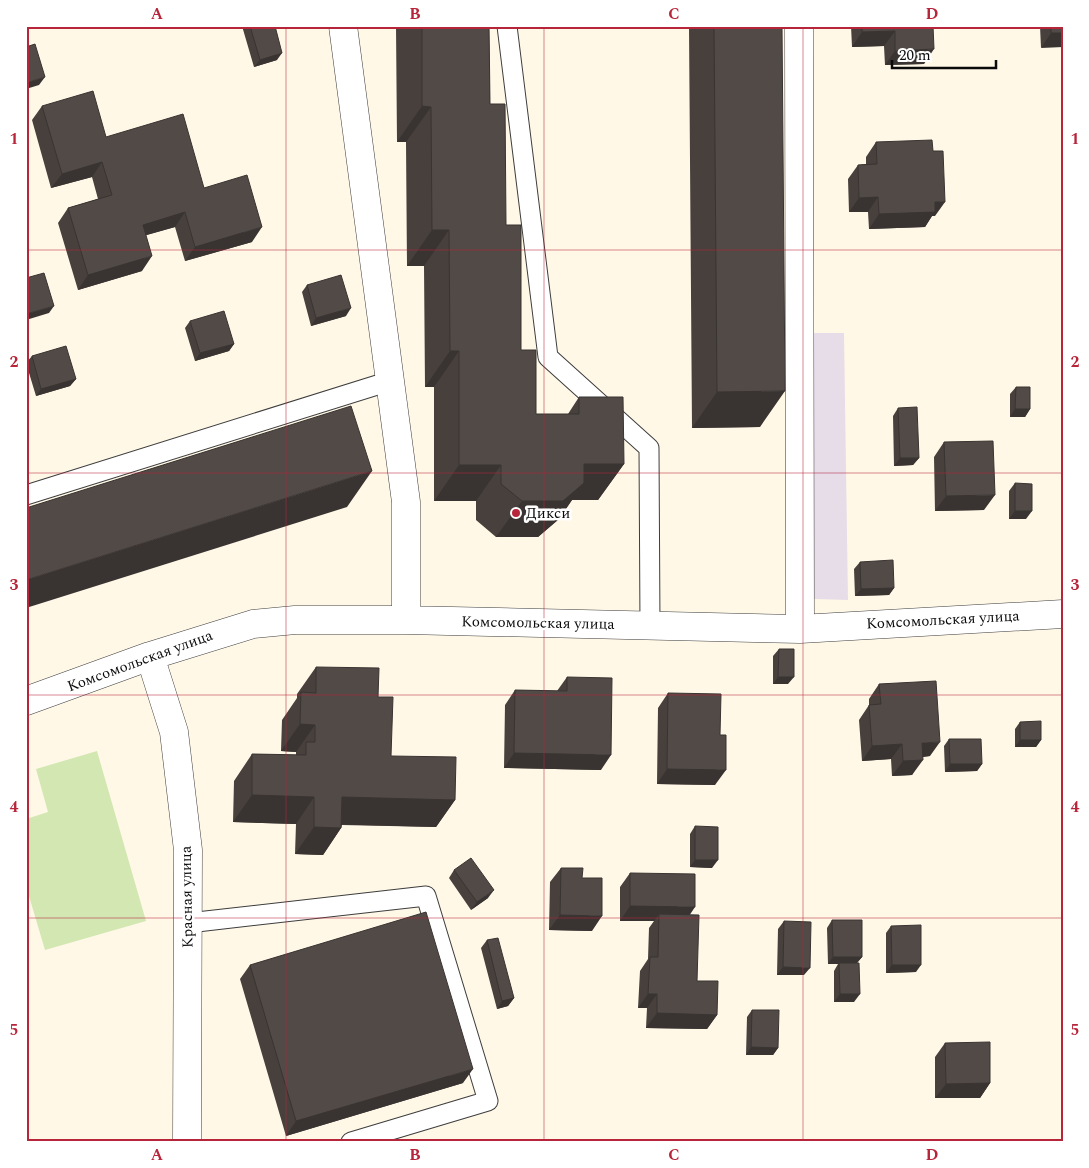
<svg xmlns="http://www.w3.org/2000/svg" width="1089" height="1168" font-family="Spectral,serif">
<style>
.industrial{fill:#e7dde9}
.green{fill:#d3e7b2}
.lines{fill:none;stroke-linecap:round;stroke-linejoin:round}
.service-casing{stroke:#3d3d3d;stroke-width:21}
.minor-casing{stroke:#3d3d3d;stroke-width:29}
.service{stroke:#fff;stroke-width:19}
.minor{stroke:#fff;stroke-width:28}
.wall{fill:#47403d}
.shaded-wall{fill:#393432}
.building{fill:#524a47;stroke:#393432}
.grid{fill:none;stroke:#b7253a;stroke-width:1;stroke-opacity:0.55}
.poi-dot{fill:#b7253a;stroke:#fff;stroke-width:2}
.labels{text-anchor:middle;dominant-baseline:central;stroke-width:5;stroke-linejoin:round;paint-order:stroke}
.poi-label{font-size:15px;fill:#0a0a0a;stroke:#fff;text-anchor:start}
.street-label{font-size:15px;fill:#0a0a0a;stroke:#fff}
.neatline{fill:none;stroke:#b7253a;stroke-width:2}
.grid-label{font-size:16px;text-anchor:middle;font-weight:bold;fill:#b7253a}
</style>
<rect width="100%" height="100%" fill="#fff8e7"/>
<path class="industrial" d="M810,333H844L848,600L814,599Z"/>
<path class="green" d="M97,751L146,921L45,950L26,886V819L48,812L36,769Z"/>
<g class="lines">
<defs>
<path id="service" d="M507,26L548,357L649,448L650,626
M26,495L390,381
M188,923L426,896L488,1101L351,1142"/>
<path id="minor" d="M343,26L406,502V620
M799,26L800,629
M150,656L174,732L188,850L187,1142
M26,701L150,656L253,624L295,620H406L800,629L1063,614"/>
</defs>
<use href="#service" class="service-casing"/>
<use href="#minor" class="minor-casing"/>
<use href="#service" class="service"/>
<use href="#minor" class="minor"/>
</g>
<path class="wall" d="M242,26H275L277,60L254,67Z
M396,26H489L490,104L521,350L536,414H568L579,397L624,464L598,500H572L559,519L538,537H496L476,520V501H434V387H425L424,266H407L406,142H397Z
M689,26H782L760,427L692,428Z
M851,26H933L924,64L885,65L884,46L852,47Z
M1040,26H1063L1041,48Z
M42,106L106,137L204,188L252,242L185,261L175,227L146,235L142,271L78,290L58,223L68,208L98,199L92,177L51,188L32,120Z
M876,142L935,216H932L925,227L869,229L868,212H849L848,179L858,165L866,164V157Z
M307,285L346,316L311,326L302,292Z
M190,321L234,344L229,351L195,361L185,328Z
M32,356L76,379L70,386L36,396L26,363Z
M1016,387L1030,409L1025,417H1010V394Z
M898,408L919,458L913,465L894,466L893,416Z
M944,442L984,510L935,511L934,457Z
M1015,483L1026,519H1009V491Z
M860,562L894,588L889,595L855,596L854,569Z
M779,649L788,684H773V656Z
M316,667L378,697L391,756L455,800L436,827L342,825L341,828L323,855L295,854L296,824L233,822L234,781L252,754L296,755V752L281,751L282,720L297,698V694Z
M567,677L601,770L504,768L505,705L515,690L557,691Z
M879,684L930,756L923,757L912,775L892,776L891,759L862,761L859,720L869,705V699Z
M668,693L720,735L715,785L657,784L658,708Z
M1020,722L1041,740L1036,747H1015V729Z
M949,739L982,764L977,771L945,772L944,746Z
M695,826L712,868L690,867V834Z
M561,868L582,878L592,931L549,930L550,882Z
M454,870L488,898L471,910L449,878Z
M630,873L690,915L697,981L717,1015L707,1029L646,1028L647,1008H638L640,971L648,959L649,928L654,921H620V887Z
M832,920L862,957L857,963L854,1002H834V971L838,964H828L827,928Z
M784,921L804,975H777L778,929Z
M891,926L916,972L886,973V933Z
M487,940L514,998L508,1006L497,1009L481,948Z
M250,965L463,1083L286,1136L240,979Z
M752,1010L778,1048L773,1055H746L747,1017Z
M945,1043L990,1083L980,1098H935V1057Z"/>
<path class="shaded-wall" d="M895,31L884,46L852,47L862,32Z
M1051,33H1063V47L1041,48Z
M934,49L924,64L885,65L895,51Z
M282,53L277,60L254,67L260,60Z
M45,77L39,85L26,89V83Z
M422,106L431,107L406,142H397Z
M102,162L92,177L51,188L62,174Z
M878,197L868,212H849L859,198Z
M935,202H945L935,216H932L925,227L869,229L879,214Z
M185,212L175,227L133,239L143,225Z
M262,227L252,242L185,261L195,247Z
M432,230H449L424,266H407Z
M152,256L142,271L78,290L88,275Z
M54,306L49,313L26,320V314Z
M351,308L346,316L311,326L316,318Z
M234,344L229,351L195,361L200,353Z
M450,351H459L434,387H425Z
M76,379L70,386L36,396L41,389Z
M785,391L760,427L692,428L717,392Z
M1015,409H1030L1025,417H1010Z
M900,458H919L913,465L894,466Z
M584,464H624L598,500H572L559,519L538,537H496L522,501Z
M459,465H501L476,501H434Z
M372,471L347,507L26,608V580Z
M995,495L984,510L935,511L946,496Z
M1015,511H1032L1026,519H1009Z
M894,588L889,595L855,596L861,589Z
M778,677H794L788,684H773Z
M300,724L315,725L296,752L281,751Z
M1020,740H1041L1036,747H1015Z
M940,742L930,756L911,758L922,743Z
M902,744L891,759L862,761L872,746Z
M514,753L611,755L601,770L504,768Z
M923,760L912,775L892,776L903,761Z
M950,764H982L977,771L945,772Z
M667,769L726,770L715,785L657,784Z
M252,795L314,797L296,824L233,822Z
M342,797L455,800L436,827L323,824Z
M314,827L341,828L323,855L295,854Z
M695,860H718L712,868L690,867Z
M494,890L488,898L471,910L477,902Z
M630,906L695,907L685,922L659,914L654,921H620Z
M560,915L602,916L592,931L549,930Z
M833,957H862L856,964H828Z
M892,965H921L916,972L886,973Z
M783,967L810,968L804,975H777Z
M648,994H657L647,1008H638Z
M840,994H860L854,1002H834Z
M514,998L508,1006L497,1009L502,1001Z
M657,1013L717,1015L707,1029L646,1028Z
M751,1047L778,1048L773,1055H746Z
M473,1069L463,1083L286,1136L296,1121Z
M990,1083L980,1098H935L946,1084Z"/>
<path class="building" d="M250,26H275L282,53L260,60Z
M422,26H489L490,104H505L506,225H521V350H536V414H579V397H623L624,464H584V483L563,501H522L501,484V465H459V351H450L449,230H432L431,107L422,106Z
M714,26H782L785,391L717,392Z
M862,26H933L934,49L895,51V31L862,32Z
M1051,26H1063V33H1051Z
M35,44L45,77L26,83V47Z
M93,91L106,137L183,114L204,188L247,175L262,227L195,247L185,212L143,225L152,256L88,275L68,208L112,195L102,162L62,174L42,106Z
M932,140L933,151H943L945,202H935V212L879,214L878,197L859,198L858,165L877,164L876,142Z
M44,273L54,306L26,314V278Z
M341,275L351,308L316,318L307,285Z
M224,311L234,344L200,353L190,321Z
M66,346L76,379L41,389L32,356Z
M1016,387H1030V409H1015Z
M351,406L372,471L26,580V508Z
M917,407L919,458H900L898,408Z
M993,441L995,495L946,496L944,442Z
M1015,483L1032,484V511H1015Z
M893,560L894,588L861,589L860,562Z
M779,649H794V677H778Z
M316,667L379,668L378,697H393L391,756L456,757L455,800L342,797L341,828L314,827V797L252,795V754L306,755V742H315V725L300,724L301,692L316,693Z
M567,677L612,678L611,755L514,753L515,690L567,691Z
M936,681L940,742L922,743L923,760L903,761L902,744L872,746L869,705L881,704L879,684Z
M668,693L721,694L720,735H726V770L667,769Z
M1041,721V740H1020V722Z
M949,739H981L982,764H950Z
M695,826L718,827V860H695Z
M471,858L494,890L477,902L454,870Z
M561,868H583L582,878H602V916L560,915Z
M630,873L695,874V907L630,906Z
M426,912L473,1069L296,1121L250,965Z
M659,914L699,915L697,981H718L717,1015L657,1013V994H648L650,957H658Z
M832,920H862V957H833Z
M784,921L811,922L810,968L783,967Z
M921,925V965H892L891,926Z
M498,938L514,998L502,1001L487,940Z
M839,963H859L860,994H840Z
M752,1010H779L778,1048L751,1047Z
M990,1042V1083L946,1084L945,1043Z"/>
<path class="grid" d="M286,26V1142M544,26V1142M803,26V1142M26,250H1063M26,473H1063M26,695H1063M26,918H1063"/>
<circle class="poi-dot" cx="516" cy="513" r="5"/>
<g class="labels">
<g class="poi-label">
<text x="526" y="513">Дикси</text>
</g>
<g class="street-label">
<text transform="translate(943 620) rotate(-3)">Комсомольская улица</text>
<text transform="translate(538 623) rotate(1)">Комсомольская улица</text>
<text transform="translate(140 661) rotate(-20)">Комсомольская улица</text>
<text transform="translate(187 897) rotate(-91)">Красная улица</text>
</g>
</g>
<rect width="1089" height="1168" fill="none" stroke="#ffffff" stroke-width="55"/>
<path d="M892 60v8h104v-8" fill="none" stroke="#0a0a0a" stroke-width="2.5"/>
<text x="899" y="60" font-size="15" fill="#0a0a0a" stroke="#ffffff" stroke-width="4" paint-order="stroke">20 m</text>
<rect x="28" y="28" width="1034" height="1112" class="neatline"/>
<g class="grid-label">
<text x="157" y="19">A</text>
<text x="415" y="19">B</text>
<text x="674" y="19">C</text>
<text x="932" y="19">D</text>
<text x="14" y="144">1</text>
<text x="1075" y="144">1</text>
<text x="14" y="367">2</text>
<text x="1075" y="367">2</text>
<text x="14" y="590">3</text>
<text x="1075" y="590">3</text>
<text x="14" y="812">4</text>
<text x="1075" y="812">4</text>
<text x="14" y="1035">5</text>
<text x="1075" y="1035">5</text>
<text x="157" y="1160">A</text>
<text x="415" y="1160">B</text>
<text x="674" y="1160">C</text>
<text x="932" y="1160">D</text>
</g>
</svg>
